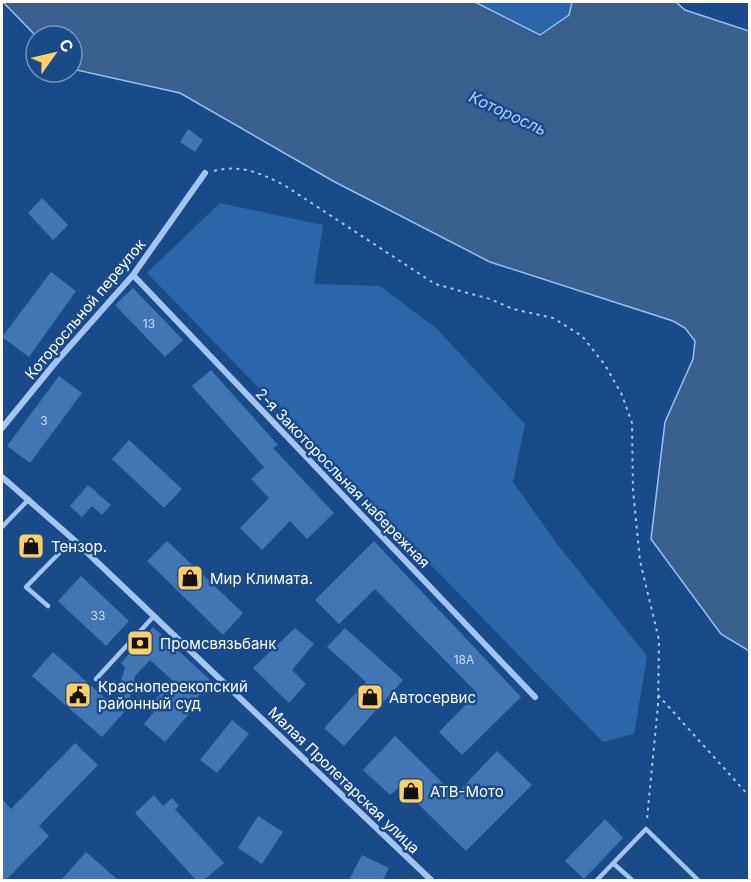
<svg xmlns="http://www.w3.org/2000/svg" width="751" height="882" font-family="Inter,sans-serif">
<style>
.green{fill:#2c65a9}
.water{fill:#395f8d;stroke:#95c0f0;stroke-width:1.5}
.building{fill:#4175b3}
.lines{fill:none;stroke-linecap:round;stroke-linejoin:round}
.path{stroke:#a3c5ee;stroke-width:2;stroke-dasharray:3 4.5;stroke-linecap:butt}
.service{stroke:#a3c5ee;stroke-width:4.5}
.minor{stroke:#a3c5ee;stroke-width:6}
.labels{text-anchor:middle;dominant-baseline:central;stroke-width:5;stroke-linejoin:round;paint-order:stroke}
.number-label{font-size:12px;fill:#d0dcec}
.street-label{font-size:15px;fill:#fff;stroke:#194b8b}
.poi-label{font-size:15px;fill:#fff;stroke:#194b8b;text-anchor:start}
.water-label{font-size:16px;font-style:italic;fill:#afcff5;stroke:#194b8b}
</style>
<rect width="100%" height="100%" fill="#194b8b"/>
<path class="green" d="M473,2H590L547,41Z
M220,203L323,225L314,284L380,286L437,329L525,424L513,482L557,544L647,656L634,734L603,742L147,273Z"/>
<path class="water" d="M3,2H475L540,35L569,15L572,2H676L685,10L749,31V651L721,634L651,539L665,422L693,359L695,341L685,328L673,321L490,262L333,181L180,93L72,69V36H36Z"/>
<path class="building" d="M188,129L203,140L195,152L180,142Z
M42,198L68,225L53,240L28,213Z
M51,272L76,291L29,357L2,337Z
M133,288L183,340L165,357L115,305Z
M211,370L278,445L273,448L334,513L307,539L290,521L262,550L240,528L269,498L251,479L264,467L192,386Z
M59,376L82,393L30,463L7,446Z
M129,440L182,489L164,508L112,459Z
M88,485L111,505L102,515L92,506L82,517L70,506Z
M167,541L243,613L223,635L147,561Z
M374,541L521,697L462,755L439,732L477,693L375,589L339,624L315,600Z
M81,576L129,621L106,646L58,601Z
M153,627L211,681L197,698L200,701L165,742L144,724L154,712L148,708L172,680L150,660L135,676L128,708L102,737L32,676L53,652L114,706L125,667L121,663Z
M295,628L314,644L292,670L306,684L289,703L253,668Z
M345,628L403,680L344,746L324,728L366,682L327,647Z
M232,720L249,734L217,773L200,760Z
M395,736L455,795L497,751L532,785L466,851L400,786L390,795L363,770Z
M75,743L98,765L39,826L49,836L6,880H2V799L11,809Z
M154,795L163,806L172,798L179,806L175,809L224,863L204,880H196L135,813Z
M258,816L283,832L262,864L238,848Z
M605,819L623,838L584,879L565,861Z
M86,852L118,880H61Z
M362,855L389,868L383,880H349Z"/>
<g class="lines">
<path class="path" d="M214,171C241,164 260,173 284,185L435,284L490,299L513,309L553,318L582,336L605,365L622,395L632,423L633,490L640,561L659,640L658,705L647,819
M658,695L750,797"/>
<path class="service" d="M2,527L29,499
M48,606L26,587L73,539
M96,679L154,616
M614,864L632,880
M597,880L646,829L698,880"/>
<path class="minor" d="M133,275L535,697
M2,428L55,363L133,275L205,173
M2,477L73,539L431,880"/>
</g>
<defs>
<symbol id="shop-square" viewBox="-11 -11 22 22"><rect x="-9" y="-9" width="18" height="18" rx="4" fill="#ffd05f" stroke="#194b8b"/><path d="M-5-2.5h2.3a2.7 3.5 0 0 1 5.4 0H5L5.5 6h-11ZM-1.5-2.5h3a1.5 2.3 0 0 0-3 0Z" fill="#111"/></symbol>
<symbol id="bank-square" viewBox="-11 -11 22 22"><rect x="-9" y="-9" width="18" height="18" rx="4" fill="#ffd05f" stroke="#194b8b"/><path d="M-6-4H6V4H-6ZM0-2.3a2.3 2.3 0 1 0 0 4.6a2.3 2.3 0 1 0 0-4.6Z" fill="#111"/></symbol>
<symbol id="civic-square" viewBox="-11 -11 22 22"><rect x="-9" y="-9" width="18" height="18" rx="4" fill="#ffd05f" stroke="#194b8b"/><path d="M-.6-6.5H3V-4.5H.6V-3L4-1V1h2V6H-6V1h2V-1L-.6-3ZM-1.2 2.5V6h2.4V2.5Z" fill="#111"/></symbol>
</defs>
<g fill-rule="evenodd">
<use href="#shop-square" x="16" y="531" width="30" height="30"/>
<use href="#shop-square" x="175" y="563" width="30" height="30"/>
<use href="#bank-square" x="125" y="628" width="30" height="30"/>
<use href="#civic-square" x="63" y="680" width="30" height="30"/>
<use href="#shop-square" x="355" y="682" width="30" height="30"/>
<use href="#shop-square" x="396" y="776" width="30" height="30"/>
</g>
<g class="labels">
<g class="number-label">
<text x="149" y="323">13</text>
<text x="44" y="420">3</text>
<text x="98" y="615">33</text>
<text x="464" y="659">18А</text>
</g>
<g class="street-label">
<text transform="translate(85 309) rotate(-50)">Которосльной переулок</text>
<text transform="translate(343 478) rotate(46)">2-я Закоторосльная набережная</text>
<text transform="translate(344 780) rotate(44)">Малая Пролетарская улица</text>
</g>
<g class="poi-label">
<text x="51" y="546">Тензор.</text>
<text x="210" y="578">Мир Климата.</text>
<text x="160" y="643">Промсвязьбанк</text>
<text x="98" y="686">Красноперекопский<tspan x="98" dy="17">районный суд</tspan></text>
<text x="389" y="697">Автосервис</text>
<text x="430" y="791">АТВ-Мото</text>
</g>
<g class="water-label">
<text transform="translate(508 113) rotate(25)">Которосль</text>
</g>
</g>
<rect width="751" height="882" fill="none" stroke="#ffffff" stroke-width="6"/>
<g transform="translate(54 54) rotate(56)"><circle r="28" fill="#194b8b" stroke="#7593b9" stroke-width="1.5"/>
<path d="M0-4.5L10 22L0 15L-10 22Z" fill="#ffd05f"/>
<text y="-9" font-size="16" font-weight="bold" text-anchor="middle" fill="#ffffff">С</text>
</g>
</svg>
